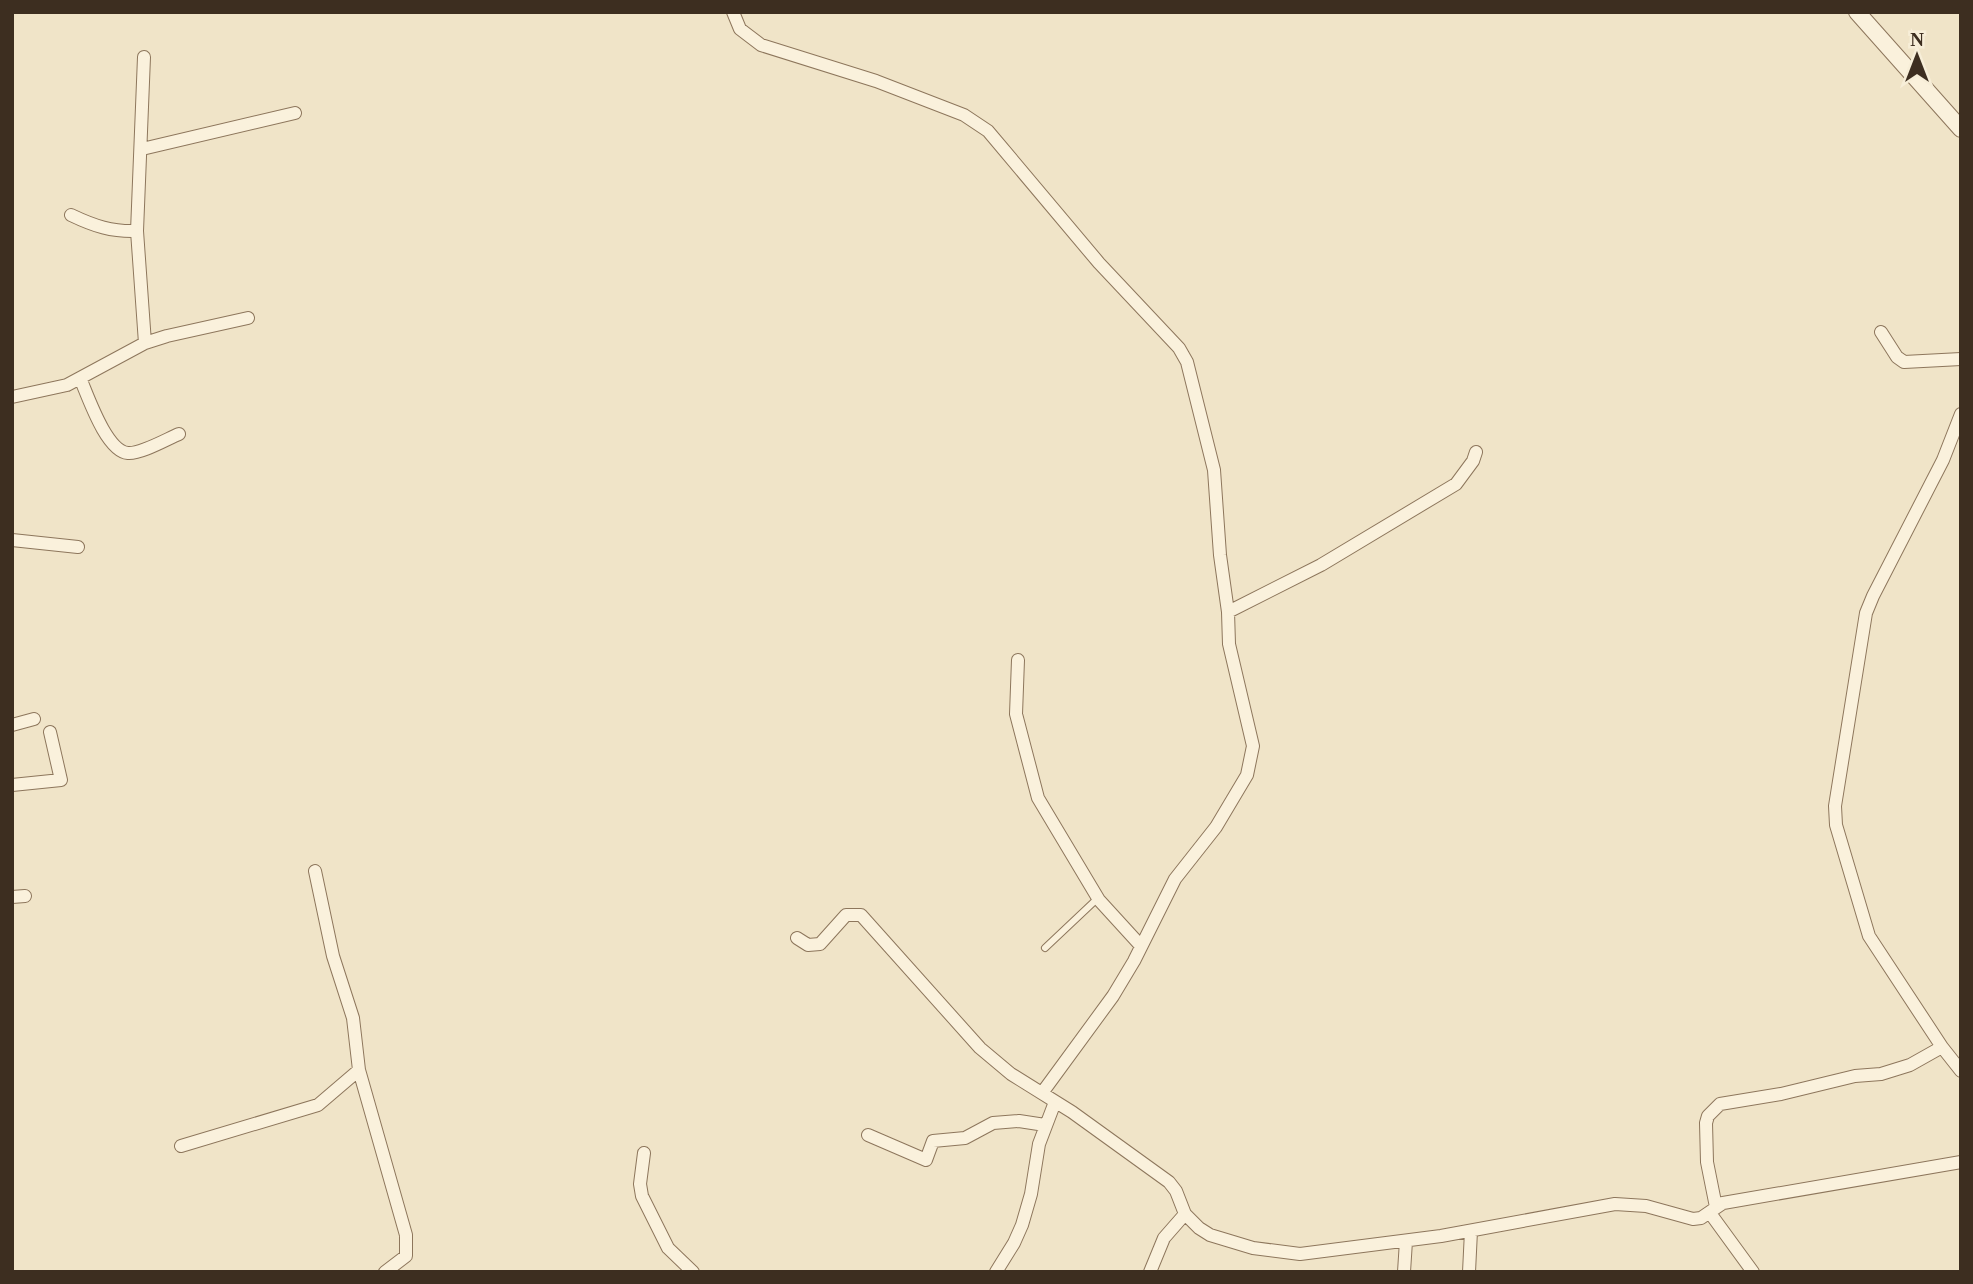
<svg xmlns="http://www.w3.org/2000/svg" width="1973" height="1284" font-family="'Times New Roman',serif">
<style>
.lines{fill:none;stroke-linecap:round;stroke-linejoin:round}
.service-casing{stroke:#8d765c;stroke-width:8}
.minor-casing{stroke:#8d765c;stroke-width:14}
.tertiary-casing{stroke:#8d765c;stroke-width:18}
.service{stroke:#faf1dc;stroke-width:6}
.minor{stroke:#faf1dc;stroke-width:12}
.tertiary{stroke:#faf1dc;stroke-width:16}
</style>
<rect width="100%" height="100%" fill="#f0e4c8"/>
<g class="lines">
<defs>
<path id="service" d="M1045,948L1098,898"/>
<path id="minor" d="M733,12L740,29L761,45L876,81L964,115L988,131L1099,263L1179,348L1187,362L1214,470L1220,555L1228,612L1229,644L1253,746L1247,775L1216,827L1175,879L1134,961L1113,996L1042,1093
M144,57L137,231L145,343
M142,149L295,113
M71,215C94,226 112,232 137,231
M1881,332L1897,357L1904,362L1961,359
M80,378C88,396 106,451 128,453C141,454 167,439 179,434
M12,397L67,385L145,343L167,336L248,318
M12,540L78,547
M1228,612L1321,565L1456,484L1473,461L1476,452
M1018,660L1016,714L1038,798L1099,900L1141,946
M12,725L34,719
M12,785L61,780L50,732
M315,871L333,956L353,1018L359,1070L406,1235V1256L385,1272
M12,897L25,896
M797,938L808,945L820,944L846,915H861L980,1048L1011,1074L1072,1112L1169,1182L1176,1191L1185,1214L1199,1228L1210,1235L1253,1248L1300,1254L1441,1236L1615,1204L1646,1206L1693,1219L1701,1218L1723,1203L1961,1162
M1942,1047L1961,1071
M868,1135L926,1160L933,1141L965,1138L993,1123L1019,1121L1045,1125
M181,1146L318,1105L359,1070
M644,1153L640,1184L642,1196L668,1248L693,1272
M1716,1207L1707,1162L1706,1123L1708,1116L1720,1104L1781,1094L1855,1076L1881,1074L1910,1065L1942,1047L1869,936L1836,825L1835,806L1866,613L1873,596L1943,460L1961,414
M1710,1213L1753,1272
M996,1272L1014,1243L1022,1225L1031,1194L1039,1144L1055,1102
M1150,1272L1164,1238L1185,1214
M1404,1272L1406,1241
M1469,1272L1471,1231"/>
<path id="tertiary" d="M1857,12L1961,129"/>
</defs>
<use href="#service" class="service-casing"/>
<use href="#minor" class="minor-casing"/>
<use href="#tertiary" class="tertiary-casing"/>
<use href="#service" class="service"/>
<use href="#minor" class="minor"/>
<use href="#tertiary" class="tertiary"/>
</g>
<rect width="1973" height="1284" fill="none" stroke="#3d2e20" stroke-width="28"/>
<g transform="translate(1917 56)" stroke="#f7eed8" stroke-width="5" paint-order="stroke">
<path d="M0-5L12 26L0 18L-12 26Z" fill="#3d2e20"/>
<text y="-10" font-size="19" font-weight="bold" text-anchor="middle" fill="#3d2e20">N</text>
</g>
</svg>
